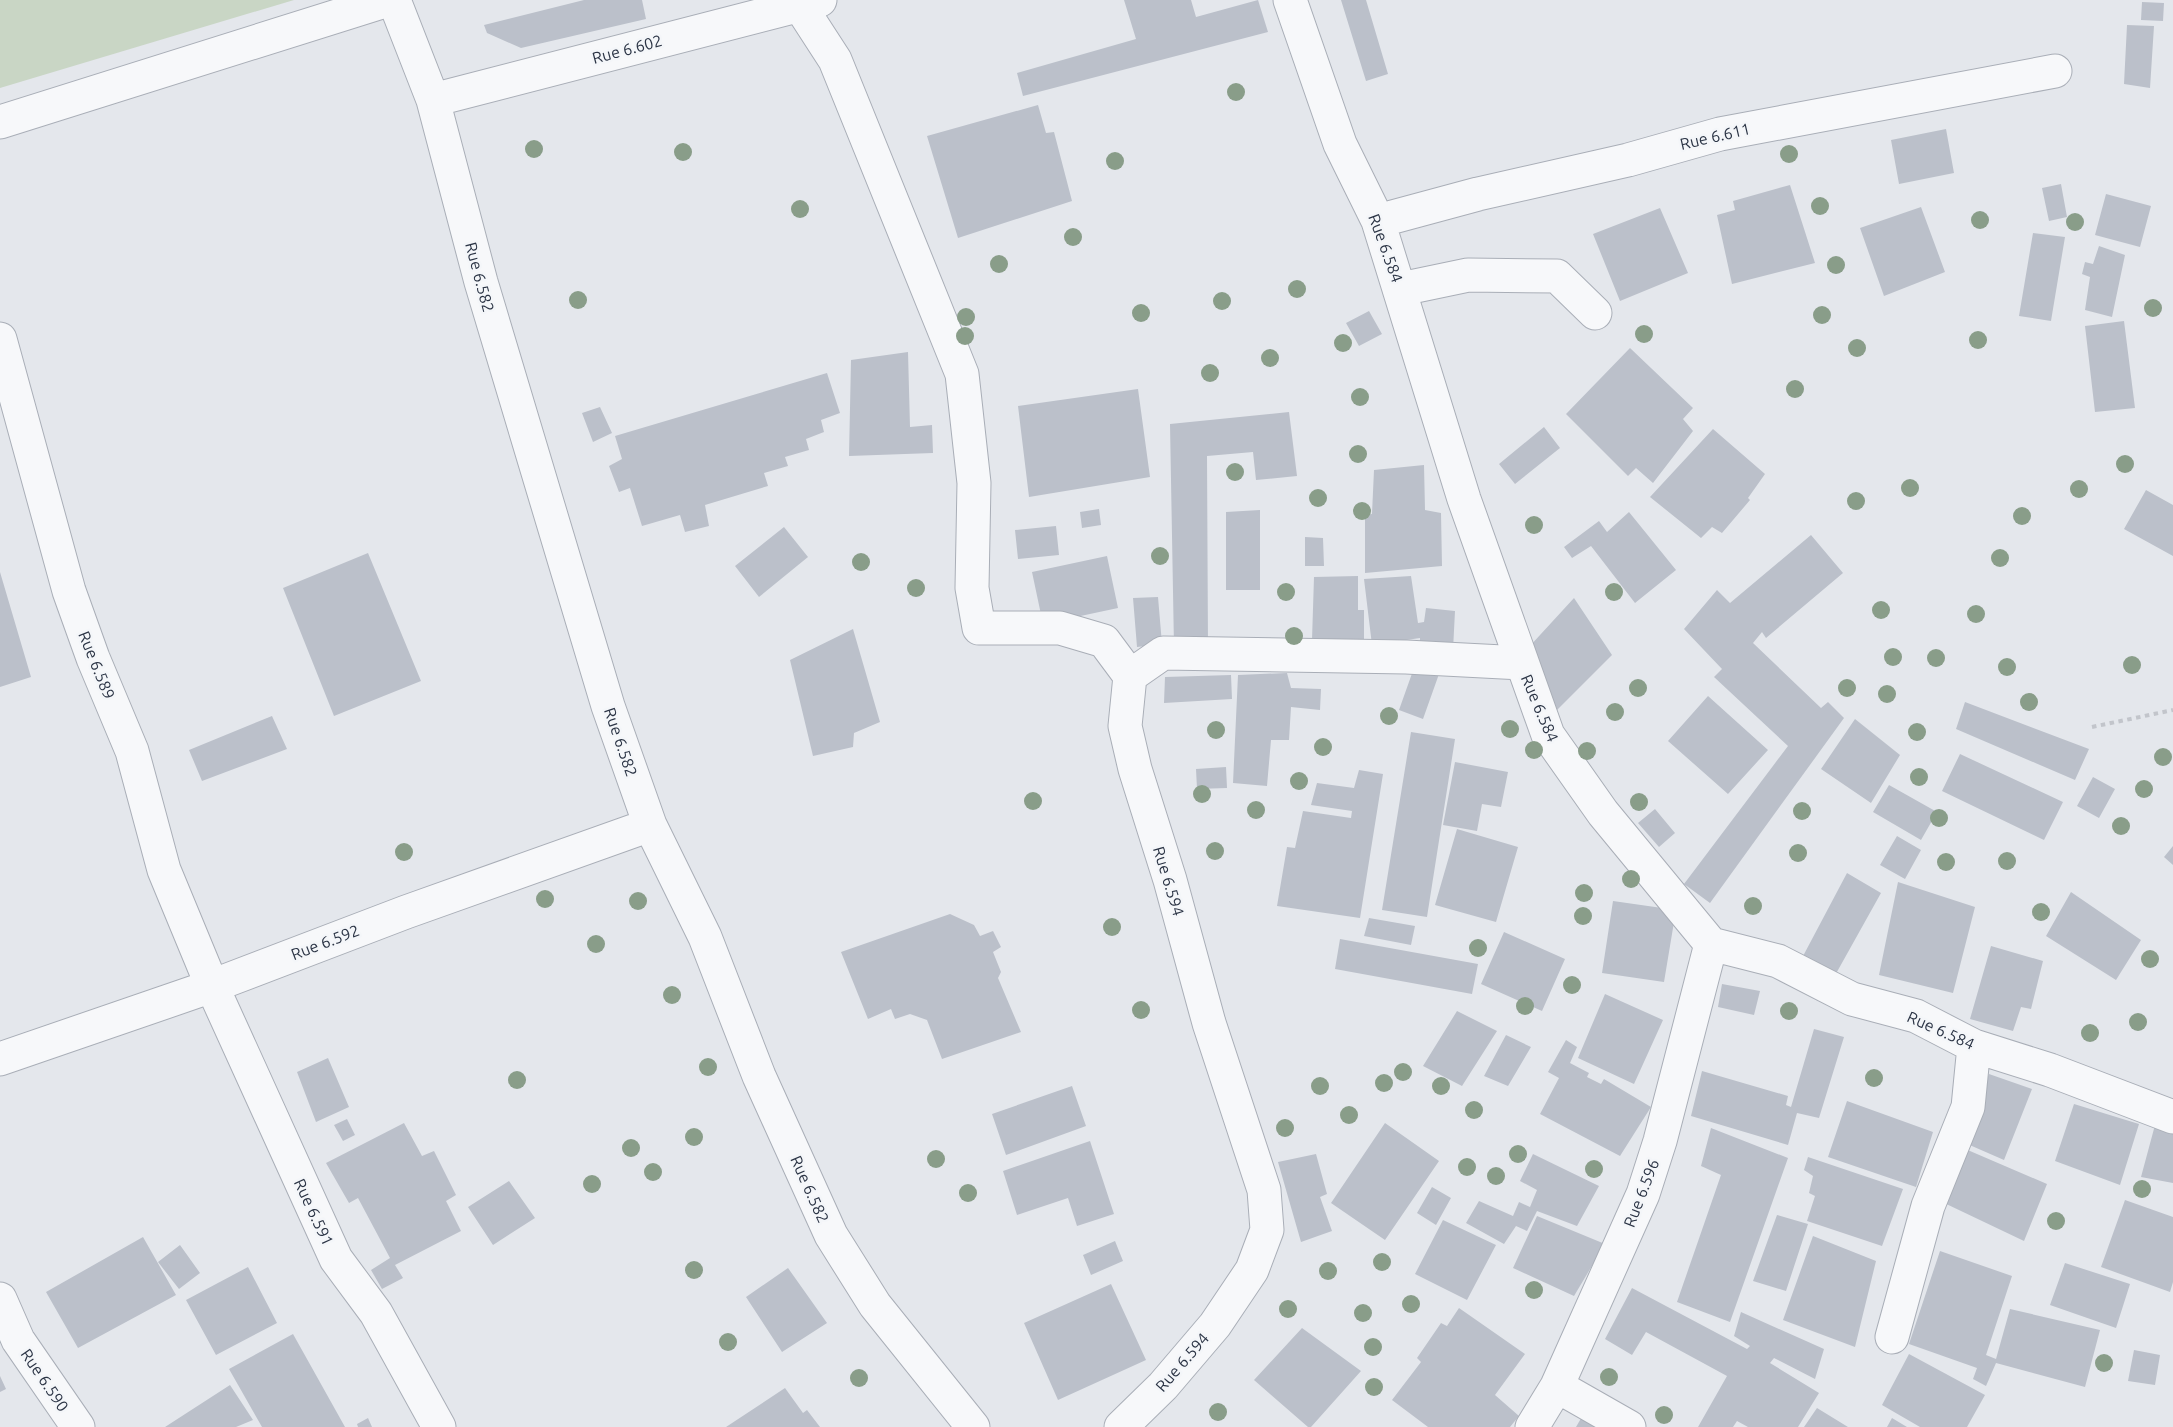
<svg xmlns="http://www.w3.org/2000/svg" width="2173" height="1427" font-family="Ubuntu,sans-serif">
<style>
.green{fill:#c9d6c5}
.building{fill:#bbc0ca}
.lines{fill:none;stroke-linecap:round;stroke-linejoin:round}
.minor-casing{stroke:#a9aeb7;stroke-width:35}
.path{stroke:#c2c5cb;stroke-width:4;stroke-dasharray:4.5 4.5;stroke-linecap:butt}
.minor{stroke:#f7f8fa;stroke-width:33}
.tree{fill:#899d89}
.labels{text-anchor:middle;dominant-baseline:central;stroke-width:5;stroke-linejoin:round;paint-order:stroke}
.street-label{font-size:16px;fill:#2b3445;stroke:#f4f6f9}
</style>
<rect width="100%" height="100%" fill="#e4e7ec"/>
<path class="green" d="M0,0H294L0,88Z"/>
<path class="building" d="M584,0H642L646,19L521,48L487,33L484,25Z
M1124,0H1191L1196,17L1258,0L1268,32L1023,96L1017,73L1136,39Z
M1341,0H1366L1388,74L1366,81Z
M2142,2L2164,3L2163,21L2141,20Z
M2127,25L2154,26L2150,88L2124,84Z
M1038,105L1046,133L1054,132L1072,201L958,238L927,136Z
M1946,129L1954,173L1899,184L1891,140Z
M2061,184L2067,217L2049,221L2042,188Z
M1790,185L1815,263L1732,284L1717,215L1735,210L1733,201Z
M2106,194L2151,206L2140,247L2095,235Z
M1921,207L1945,272L1884,296L1860,228Z
M1660,208L1688,273L1620,301L1593,234Z
M2033,233L2065,237L2051,321L2019,316Z
M2099,246L2125,255L2112,317L2085,310L2090,277L2082,274L2085,262L2093,264Z
M1369,311L1382,334L1359,346L1346,323Z
M2124,321L2135,408L2095,412L2085,326Z
M1630,348L1693,408L1683,419L1693,431L1653,483L1636,468L1628,476L1566,414Z
M908,352L910,427L932,425L933,453L849,456L851,360Z
M827,373L840,413L821,420L824,432L806,439L809,450L785,457L788,466L764,473L768,486L705,505L709,526L685,532L680,515L642,526L630,488L619,492L609,466L622,459L615,436Z
M1138,389L1150,477L1029,497L1018,406Z
M600,407L612,433L593,442L582,413Z
M1289,412L1297,476L1256,480L1253,452L1207,456L1208,646L1174,647L1170,424Z
M1544,427L1560,448L1515,484L1499,464Z
M1713,429L1765,474L1748,498L1750,500L1722,533L1712,527L1701,538L1650,497Z
M1424,465L1425,510L1441,513L1442,566L1365,573V515L1372,514L1374,470Z
M2146,490L2173,505V556L2124,529Z
M1099,509L1101,525L1082,528L1080,512Z
M1260,510V590H1226V512Z
M1629,512L1676,570L1635,603L1591,546L1572,558L1564,547L1599,521L1607,532Z
M1056,526L1059,555L1018,559L1015,530Z
M784,527L808,557L759,597L735,566Z
M1811,535L1843,573L1766,638L1762,632L1753,643L1821,708L1828,702L1844,718L1710,903L1684,884L1788,746L1714,677L1722,669L1684,629L1717,590L1730,603Z
M1305,537L1323,538L1324,566H1305Z
M368,553L421,681L334,716L283,588Z
M1107,556L1118,608L1043,624L1032,572Z
M0,572L31,677L0,687Z
M1358,576V610H1364V641L1312,640L1314,577Z
M1411,576L1418,623L1424,622L1426,608L1455,611L1453,650L1420,647V638L1372,645L1364,579Z
M1158,597L1162,644L1137,647L1133,598Z
M1574,598L1612,655L1555,712L1529,647Z
M853,629L880,722L854,733L853,747L813,756L790,660Z
M1415,665L1439,674L1423,719L1399,710Z
M1287,673L1291,688L1321,689L1320,710L1291,707L1289,740H1271L1267,786L1233,783L1238,675Z
M1231,675L1232,699L1164,703L1165,677Z
M1708,696L1768,750L1728,794L1668,741Z
M1965,702L2089,749L2075,780L1956,729Z
M272,716L287,749L202,781L189,750Z
M1855,719L1900,755L1871,803L1821,769Z
M1411,732L1455,739L1427,917L1382,910Z
M1960,754L2063,802L2044,840L1942,791Z
M1455,762L1508,772L1501,807L1482,804L1477,831L1443,825Z
M1226,767L1227,788L1197,789L1196,769Z
M1359,770L1383,774L1360,918L1277,906L1287,847L1295,848L1303,811L1351,818L1352,811L1311,805L1317,783L1354,788Z
M2093,777L2115,789L2099,818L2077,806Z
M1889,785L1937,812L1921,840L1873,812Z
M1655,809L1675,833L1659,847L1638,823Z
M1457,829L1518,847L1496,922L1435,905Z
M1897,836L1921,850L1905,879L1880,865Z
M2173,846V865L2164,857Z
M1847,873L1881,893L1833,979L1802,958Z
M1898,882L1975,907L1953,993L1879,975Z
M2071,892L2141,940L2116,980L2046,936Z
M1613,901L1676,910L1664,982L1602,973Z
M950,914L974,925L980,936L993,931L1001,947L993,952L1001,972L998,978L1021,1032L942,1059L927,1020L910,1014L895,1019L891,1009L868,1019L841,952Z
M1369,918L1415,926L1411,945L1364,936Z
M1504,932L1565,959L1542,1011L1481,984Z
M1340,939L1478,964L1472,994L1335,969Z
M1991,946L2043,961L2031,1009L2021,1007L2013,1031L1970,1019Z
M1722,984L1760,991L1754,1015L1718,1007Z
M1605,994L1663,1020L1634,1084L1578,1058Z
M1457,1011L1497,1031L1462,1086L1423,1066Z
M1814,1029L1844,1037L1819,1118L1797,1113L1788,1145L1691,1116L1702,1071L1788,1096L1786,1105L1791,1107Z
M1506,1035L1531,1047L1508,1086L1484,1076Z
M1566,1040L1577,1047L1570,1063L1589,1073L1587,1077L1601,1084L1604,1079L1651,1107L1620,1156L1540,1114L1559,1078L1548,1072Z
M328,1058L349,1107L316,1122L297,1072Z
M1989,1074L2032,1089L2004,1160L1965,1143Z
M1072,1086L1086,1126L1006,1155L992,1114Z
M1847,1101L1933,1132L1916,1187L1828,1157Z
M2074,1104L2139,1124L2120,1185L2055,1161Z
M347,1119L355,1135L343,1141L334,1125Z
M404,1123L422,1156L434,1151L456,1195L446,1201L461,1231L395,1265L403,1278L382,1289L371,1270L390,1258L358,1198L349,1203L326,1163Z
M1385,1123L1439,1161L1385,1240L1331,1203Z
M2155,1125L2173,1130V1183L2141,1177Z
M1711,1128L1788,1158L1730,1322L1677,1302L1721,1175L1701,1166Z
M1090,1141L1114,1214L1077,1226L1068,1198L1017,1215L1003,1171Z
M1963,1148L2047,1184L2024,1241L1940,1201Z
M1316,1154L1327,1194L1320,1197L1332,1231L1301,1242L1278,1162Z
M1533,1154L1599,1186L1577,1226L1537,1211L1527,1231L1516,1226L1504,1244L1466,1223L1479,1201L1513,1216L1519,1202L1530,1207L1537,1190L1520,1181Z
M1808,1157L1903,1189L1882,1246L1807,1221L1815,1196L1809,1193L1813,1176L1804,1170Z
M509,1181L535,1218L493,1245L468,1207Z
M1432,1187L1451,1198L1436,1225L1417,1213Z
M2125,1200L2173,1217V1282L2170,1292L2101,1267Z
M1777,1215L1808,1224L1786,1291L1753,1281Z
M1537,1216L1605,1244L1574,1296L1513,1268Z
M1443,1220L1496,1245L1467,1300L1415,1274Z
M1813,1236L1876,1261L1855,1347L1783,1320Z
M143,1237L176,1295L78,1348L46,1292Z
M1115,1241L1123,1261L1091,1275L1083,1255Z
M180,1245L200,1273L179,1289L158,1262Z
M1940,1251L2012,1276L1986,1355L1996,1359L2010,1309L2100,1330L2085,1387L1996,1363L1986,1386L1973,1379L1977,1368L1909,1344Z
M2065,1263L2130,1284L2116,1328L2050,1305Z
M248,1267L277,1323L216,1355L186,1300Z
M788,1268L827,1323L782,1352L746,1297Z
M1111,1284L1146,1360L1058,1400L1024,1323Z
M1632,1288L1747,1349L1750,1346L1734,1336L1741,1312L1824,1349L1815,1379L1774,1358L1770,1363L1819,1393L1798,1427H1748L1737,1421L1733,1427H1698L1727,1376L1646,1332L1632,1355L1605,1339Z
M1459,1308L1525,1354L1495,1395L1519,1416L1510,1427H1428L1392,1400L1421,1362L1417,1358L1441,1323L1447,1326Z
M1302,1328L1361,1371L1311,1427H1308L1254,1380Z
M293,1334L345,1427H262L229,1369Z
M2134,1350L2160,1355L2155,1385L2128,1381Z
M1909,1354L1985,1395L1967,1427H1920L1882,1405Z
M0,1376L6,1389L0,1392Z
M230,1385L253,1420L236,1427H165Z
M785,1388L803,1413L807,1410L820,1427H726Z
M1587,1408L1617,1427H1576Z
M1817,1408L1848,1427H1804Z
M368,1418L372,1427H358L357,1424Z
M1892,1418L1907,1427H1887Z"/>
<g class="lines">
<defs>
<path id="minor" d="M394,0L433,100L481,282L608,706L650,825L705,937L759,1076L831,1235L875,1305L973,1427
M799,0L800,6L835,60L962,374L974,483L972,588L979,628H1060L1104,641L1130,676
M1290,0L1340,144L1378,221L1464,499L1548,735L1603,813L1711,944L1778,961L1852,999L1916,1016L1974,1046L2050,1070L2173,1117
M433,100L820,0
M0,122L388,0
M1378,221L1478,194L1628,160L1720,134L2055,71
M1401,289L1468,275L1557,276L1595,313
M0,339L69,591L93,658L132,751L164,870L212,986L336,1259L376,1313L439,1427
M0,1059L212,986L406,912L650,825
M0,1299L18,1340L78,1427
M1892,1337L1928,1206L1968,1107L1974,1046
M1557,1386L1629,1427
M1121,1427L1163,1386L1215,1325L1252,1270L1267,1230L1264,1190L1209,1023L1170,880L1135,769L1125,726L1130,676L1163,653L1406,657L1522,663
M1532,1427L1557,1386L1643,1194L1660,1141L1711,944"/>
</defs>
<use href="#minor" class="minor-casing"/>
<path class="path" d="M2092,727L2173,710"/>
<use href="#minor" class="minor"/>
</g>
<g class="tree">
<circle cx="1236" cy="92" r="9"/>
<circle cx="534" cy="149" r="9"/>
<circle cx="683" cy="152" r="9"/>
<circle cx="1789" cy="154" r="9"/>
<circle cx="1115" cy="161" r="9"/>
<circle cx="1820" cy="206" r="9"/>
<circle cx="800" cy="209" r="9"/>
<circle cx="1980" cy="220" r="9"/>
<circle cx="2075" cy="222" r="9"/>
<circle cx="1073" cy="237" r="9"/>
<circle cx="999" cy="264" r="9"/>
<circle cx="1836" cy="265" r="9"/>
<circle cx="1297" cy="289" r="9"/>
<circle cx="578" cy="300" r="9"/>
<circle cx="1222" cy="301" r="9"/>
<circle cx="2153" cy="308" r="9"/>
<circle cx="1141" cy="313" r="9"/>
<circle cx="1822" cy="315" r="9"/>
<circle cx="966" cy="317" r="9"/>
<circle cx="1644" cy="334" r="9"/>
<circle cx="965" cy="336" r="9"/>
<circle cx="1978" cy="340" r="9"/>
<circle cx="1343" cy="343" r="9"/>
<circle cx="1857" cy="348" r="9"/>
<circle cx="1270" cy="358" r="9"/>
<circle cx="1210" cy="373" r="9"/>
<circle cx="1795" cy="389" r="9"/>
<circle cx="1360" cy="397" r="9"/>
<circle cx="1358" cy="454" r="9"/>
<circle cx="2125" cy="464" r="9"/>
<circle cx="1235" cy="472" r="9"/>
<circle cx="1910" cy="488" r="9"/>
<circle cx="2079" cy="489" r="9"/>
<circle cx="1318" cy="498" r="9"/>
<circle cx="1856" cy="501" r="9"/>
<circle cx="1362" cy="511" r="9"/>
<circle cx="2022" cy="516" r="9"/>
<circle cx="1534" cy="525" r="9"/>
<circle cx="1160" cy="556" r="9"/>
<circle cx="2000" cy="558" r="9"/>
<circle cx="861" cy="562" r="9"/>
<circle cx="916" cy="588" r="9"/>
<circle cx="1286" cy="592" r="9"/>
<circle cx="1614" cy="592" r="9"/>
<circle cx="1881" cy="610" r="9"/>
<circle cx="1976" cy="614" r="9"/>
<circle cx="1294" cy="636" r="9"/>
<circle cx="1893" cy="657" r="9"/>
<circle cx="1936" cy="658" r="9"/>
<circle cx="2132" cy="665" r="9"/>
<circle cx="2007" cy="667" r="9"/>
<circle cx="1638" cy="688" r="9"/>
<circle cx="1847" cy="688" r="9"/>
<circle cx="1887" cy="694" r="9"/>
<circle cx="2029" cy="702" r="9"/>
<circle cx="1615" cy="712" r="9"/>
<circle cx="1389" cy="716" r="9"/>
<circle cx="1510" cy="729" r="9"/>
<circle cx="1216" cy="730" r="9"/>
<circle cx="1917" cy="732" r="9"/>
<circle cx="1323" cy="747" r="9"/>
<circle cx="1534" cy="750" r="9"/>
<circle cx="1587" cy="751" r="9"/>
<circle cx="2163" cy="757" r="9"/>
<circle cx="1919" cy="777" r="9"/>
<circle cx="1299" cy="781" r="9"/>
<circle cx="2144" cy="789" r="9"/>
<circle cx="1202" cy="794" r="9"/>
<circle cx="1033" cy="801" r="9"/>
<circle cx="1639" cy="802" r="9"/>
<circle cx="1256" cy="810" r="9"/>
<circle cx="1802" cy="811" r="9"/>
<circle cx="1939" cy="818" r="9"/>
<circle cx="2121" cy="826" r="9"/>
<circle cx="1215" cy="851" r="9"/>
<circle cx="404" cy="852" r="9"/>
<circle cx="1798" cy="853" r="9"/>
<circle cx="2007" cy="861" r="9"/>
<circle cx="1946" cy="862" r="9"/>
<circle cx="1631" cy="879" r="9"/>
<circle cx="1584" cy="893" r="9"/>
<circle cx="545" cy="899" r="9"/>
<circle cx="638" cy="901" r="9"/>
<circle cx="1753" cy="906" r="9"/>
<circle cx="2041" cy="912" r="9"/>
<circle cx="1583" cy="916" r="9"/>
<circle cx="1112" cy="927" r="9"/>
<circle cx="596" cy="944" r="9"/>
<circle cx="1478" cy="948" r="9"/>
<circle cx="2150" cy="959" r="9"/>
<circle cx="1572" cy="985" r="9"/>
<circle cx="672" cy="995" r="9"/>
<circle cx="1525" cy="1006" r="9"/>
<circle cx="1141" cy="1010" r="9"/>
<circle cx="1789" cy="1011" r="9"/>
<circle cx="2138" cy="1022" r="9"/>
<circle cx="2090" cy="1033" r="9"/>
<circle cx="708" cy="1067" r="9"/>
<circle cx="1403" cy="1072" r="9"/>
<circle cx="1874" cy="1078" r="9"/>
<circle cx="517" cy="1080" r="9"/>
<circle cx="1384" cy="1083" r="9"/>
<circle cx="1320" cy="1086" r="9"/>
<circle cx="1441" cy="1086" r="9"/>
<circle cx="1474" cy="1110" r="9"/>
<circle cx="1349" cy="1115" r="9"/>
<circle cx="1285" cy="1128" r="9"/>
<circle cx="694" cy="1137" r="9"/>
<circle cx="631" cy="1148" r="9"/>
<circle cx="1518" cy="1154" r="9"/>
<circle cx="936" cy="1159" r="9"/>
<circle cx="1467" cy="1167" r="9"/>
<circle cx="1594" cy="1169" r="9"/>
<circle cx="653" cy="1172" r="9"/>
<circle cx="1496" cy="1176" r="9"/>
<circle cx="592" cy="1184" r="9"/>
<circle cx="2142" cy="1189" r="9"/>
<circle cx="968" cy="1193" r="9"/>
<circle cx="2056" cy="1221" r="9"/>
<circle cx="1382" cy="1262" r="9"/>
<circle cx="694" cy="1270" r="9"/>
<circle cx="1328" cy="1271" r="9"/>
<circle cx="1534" cy="1290" r="9"/>
<circle cx="1411" cy="1304" r="9"/>
<circle cx="1288" cy="1309" r="9"/>
<circle cx="1363" cy="1313" r="9"/>
<circle cx="728" cy="1342" r="9"/>
<circle cx="1373" cy="1347" r="9"/>
<circle cx="2104" cy="1363" r="9"/>
<circle cx="1609" cy="1377" r="9"/>
<circle cx="859" cy="1378" r="9"/>
<circle cx="1374" cy="1387" r="9"/>
<circle cx="1218" cy="1412" r="9"/>
<circle cx="1664" cy="1415" r="9"/>
</g>
<g class="labels">
<g class="street-label">
<text transform="translate(627 49) rotate(-15)">Rue 6.602</text>
<text transform="translate(1715 136) rotate(-13)">Rue 6.611</text>
<text transform="translate(1386 248) rotate(70)">Rue 6.584</text>
<text transform="translate(480 277) rotate(75)">Rue 6.582</text>
<text transform="translate(97 665) rotate(68)">Rue 6.589</text>
<text transform="translate(1540 708) rotate(67)">Rue 6.584</text>
<text transform="translate(621 742) rotate(71)">Rue 6.582</text>
<text transform="translate(1169 881) rotate(73)">Rue 6.594</text>
<text transform="translate(325 942) rotate(-21)">Rue 6.592</text>
<text transform="translate(1941 1030) rotate(24)">Rue 6.584</text>
<text transform="translate(810 1189) rotate(66)">Rue 6.582</text>
<text transform="translate(1641 1193) rotate(-69)">Rue 6.596</text>
<text transform="translate(314 1212) rotate(65)">Rue 6.591</text>
<text transform="translate(1182 1362) rotate(-49)">Rue 6.594</text>
<text transform="translate(45 1380) rotate(56)">Rue 6.590</text>
</g>
</g>
</svg>
